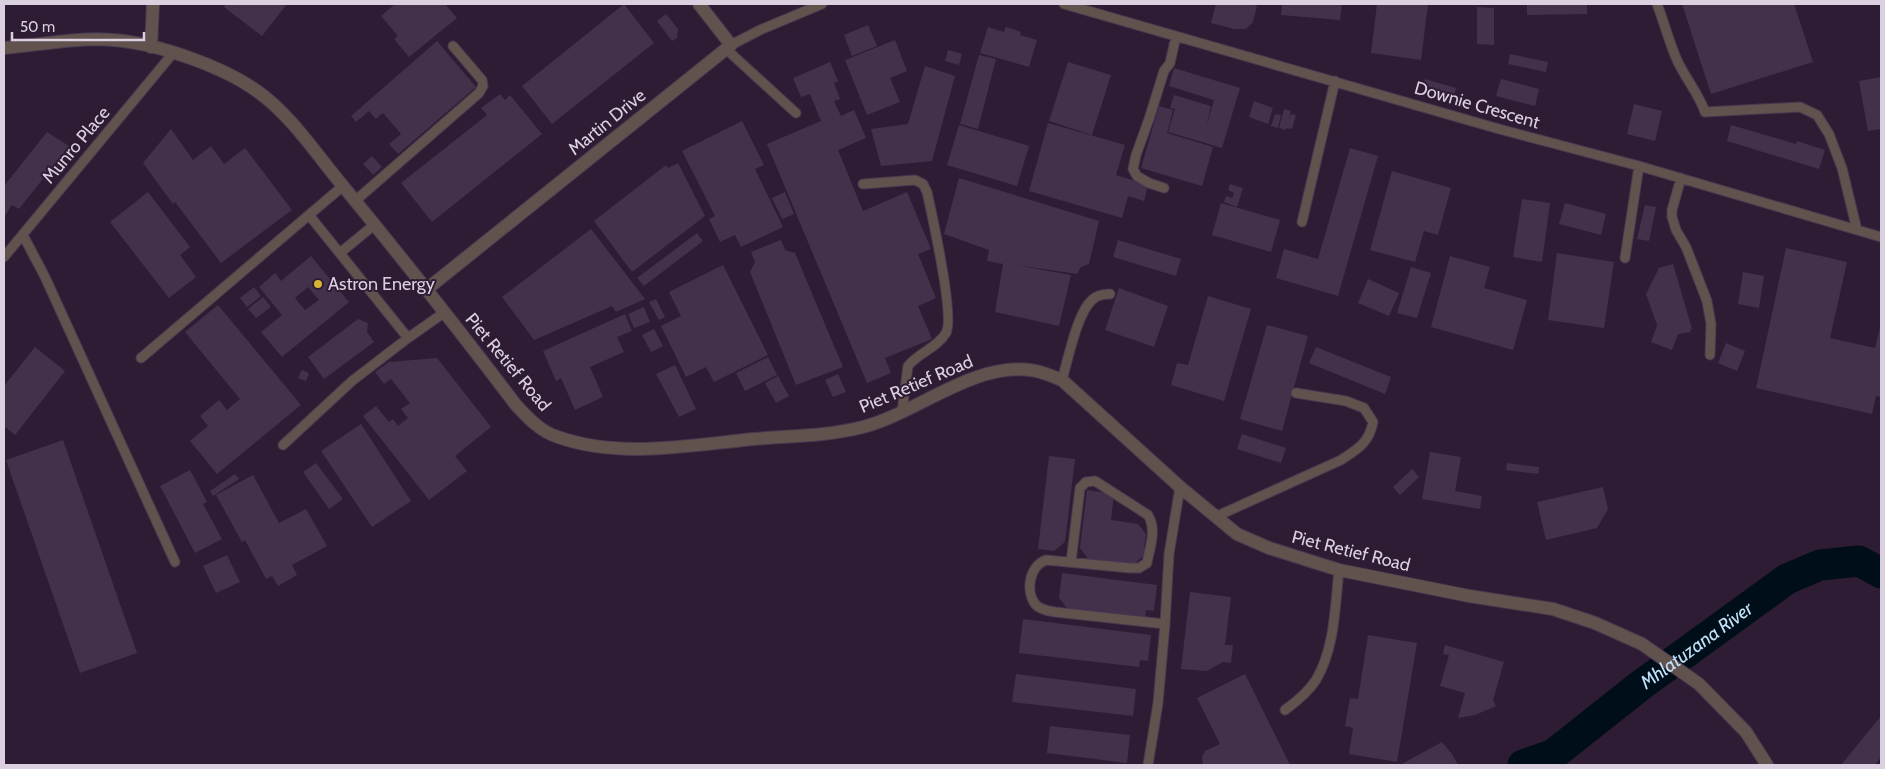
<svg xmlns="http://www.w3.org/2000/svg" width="1885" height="769" font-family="Cabin,sans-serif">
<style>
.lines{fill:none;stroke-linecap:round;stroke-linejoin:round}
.river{stroke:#000e1a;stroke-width:31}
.building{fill:#43314b;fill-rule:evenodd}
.service-casing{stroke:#493950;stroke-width:11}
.minor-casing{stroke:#493950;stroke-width:14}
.service{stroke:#61524d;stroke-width:9}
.minor{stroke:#61524d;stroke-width:12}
.poi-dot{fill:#d7b434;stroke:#2d1c34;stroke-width:2}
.labels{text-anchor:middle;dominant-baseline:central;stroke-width:4;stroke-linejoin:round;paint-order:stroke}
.street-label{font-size:18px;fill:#dad0e0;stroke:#2d1c34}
.poi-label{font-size:18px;fill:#dad0e0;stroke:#2d1c34;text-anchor:start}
.water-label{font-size:19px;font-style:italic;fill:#c0e2f9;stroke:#2d1c34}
</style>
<rect width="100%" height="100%" fill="#2d1c34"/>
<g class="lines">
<path class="river" id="s1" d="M1523,765L1554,754L1641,685L1787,579L1820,565L1859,561L1881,573"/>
</g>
<path class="building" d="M226,4H287L262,36L224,7Z
M395,4H445L457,18L409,57L394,39L398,36L381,16Z
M624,4L654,43L552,124L522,86Z
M1216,4H1251L1257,6L1253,22L1246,29H1234L1211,23Z
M1282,4H1342L1340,20L1281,15Z
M1377,4H1428L1421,60L1371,53Z
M1527,4H1587V14L1527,15Z
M1682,4H1794L1813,62L1711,94Z
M1477,7L1494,8V45L1477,44Z
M666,14L678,29L677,38L672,41L657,21Z
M868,25L877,46L852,56L844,35Z
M988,27L1004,32L1006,27L1021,32L1020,35L1037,40L1029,67L980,53Z
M895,40L907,71L890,78L900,102L867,115L845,60Z
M437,41L476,87L398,154L389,144L401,134L383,113L376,119L369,111L356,122L351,116Z
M948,50L962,54L959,65L945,61Z
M1510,54L1548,62L1546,72L1508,64Z
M979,55L996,59L978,129L960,124Z
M830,62L838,81L834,83L840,99L834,101L841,116L854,110L866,138L838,150L863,211L907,192L931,249L918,254L936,298L918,306L932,339L885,358L891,373L867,383L767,144L821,121L810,94L801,97L793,78Z
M1068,62L1111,75L1092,135L1049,121Z
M925,66L955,76L932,161L881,166L871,129L908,124Z
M1174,68L1240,88L1222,148L1168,132L1175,109L1170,108L1174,95L1211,106L1206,128L1214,100L1169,86Z
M1881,77V129L1868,131L1859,81Z
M1425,79L1456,88L1454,95L1423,86Z
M1501,79L1539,89L1535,106L1496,96Z
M500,94L505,100L510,95L542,134L432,222L401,183L487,115L481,108Z
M1254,101L1273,108L1268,124L1249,117Z
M1634,104L1662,111L1655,141L1627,134Z
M1159,106L1173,110L1167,133L1213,147L1202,186L1141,168Z
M1284,109L1291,111L1288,121L1291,114L1296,115L1292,129L1286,128V130L1279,128Z
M1275,114L1281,115L1278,128L1271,126Z
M742,121L764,165L755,169L783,227L741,247L735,235L720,242L709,219L715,216L682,151Z
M1048,123L1125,145L1116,175L1148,185L1144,201L1128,196L1122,218L1029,191Z
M959,125L1029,146L1017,186L947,165Z
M1731,125L1796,144L1797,141L1825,150L1819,169L1727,141Z
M171,129L193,160L211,146L224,164L245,148L292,210L221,263L175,202L173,204L143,163Z
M47,132L69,146L19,209L12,205L4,217V186Z
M1350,148L1378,156L1338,296L1276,278L1284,249L1318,259Z
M372,156L382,167L373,175L363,164Z
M678,163L705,216L632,272L594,221L666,165L668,168Z
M1392,171L1451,188L1438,235L1424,231L1415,262L1370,250Z
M959,178L1099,221L1089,264L1081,267L1077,274L1016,265L1071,275L1059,326L995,312L1003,264L987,261L989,250L944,234Z
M1230,184L1243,188L1237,207L1224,202L1226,196L1232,198L1234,193L1228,190Z
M148,192L190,247L180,255L196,277L169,298L110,222Z
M785,192L794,214L782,219L772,198Z
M1522,199L1550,203L1542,262L1513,257Z
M1221,203L1280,220L1271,252L1212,235Z
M1565,203L1606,214L1601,235L1559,224Z
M1645,205L1656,207L1649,241L1637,239Z
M591,229L645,299L616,312L612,306L534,340L502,297Z
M697,233L703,241L644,286L637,278Z
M781,240L785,250L795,253L843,367L796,385L750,272L755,262L751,252Z
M1118,240L1181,259L1176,276L1113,257Z
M1786,248L1847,262L1830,338L1875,348L1881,323V397L1876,396L1872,414L1756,388Z
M1557,253L1614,262L1604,328L1548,320Z
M311,256L349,302L282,357L261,332L282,315L259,287L275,273L281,281ZM308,287L319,300L305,310L295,298Z
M1450,256L1490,267L1484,288L1527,300L1513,350L1431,327Z
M1673,264L1692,329L1690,330L1691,332L1678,334L1672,350L1651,342L1657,325L1646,294L1659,268Z
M723,265L768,355L714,382L706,367L686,377L661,326L681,316L669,292Z
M1411,267L1431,273L1417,318L1397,313Z
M1743,272L1764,276L1759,308L1738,304Z
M1368,279L1399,293L1389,316L1358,303Z
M254,287L261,296L247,307L240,298Z
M1119,288L1168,306L1154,347L1105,330Z
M1208,296L1251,309L1224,401L1171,385L1177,363L1188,365Z
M263,297L271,307L256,318L248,309Z
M656,299L665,317L659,320L649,302Z
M218,305L301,405L217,474L190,441L208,426L200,416L219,400L227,410L240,399L185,332Z
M644,307L650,322L634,328L628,314Z
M625,314L632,331L617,337L624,352L590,367L603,397L575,410L561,378L556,381L543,351Z
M358,319L368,323L367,332L374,342L324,379L308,357Z
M1267,325L1308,336L1282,431L1240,419Z
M654,329L663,346L651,352L642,335Z
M1726,343L1745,351L1737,371L1718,363Z
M35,347L65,371L15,435L4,426V386Z
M1316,347L1391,377L1385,394L1309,363Z
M768,357L777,375L745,391L736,373Z
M437,358L491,427L455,456L467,471L429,500L363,416L376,406L389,422L393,419L398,426L408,418L401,409L410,403L391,379L384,384L375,372L389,362Z
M675,365L696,409L679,417L656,374Z
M302,370L309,373L306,381L298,378Z
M838,374L846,392L833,397L825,380Z
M778,376L789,396L776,403L765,383Z
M361,424L411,501L372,527L321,451Z
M1242,434L1286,448L1281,463L1237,449Z
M63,440L137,653L80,673L6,460Z
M1430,452L1461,457L1455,491L1482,496L1480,509L1422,499Z
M1049,456L1075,459L1065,542L1054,551L1038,549Z
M316,463L343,499L329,509L303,472Z
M1507,463L1539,467L1538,474L1506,470Z
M1412,469L1419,477L1400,495L1393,487Z
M190,470L207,502L203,504L222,539L195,553L160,486Z
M235,474L239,479L213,496L210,491Z
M253,475L279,523L306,509L327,546L292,565L297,575L278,586L272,576L266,579L245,540L242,542L216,495Z
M1603,487L1608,509L1597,528L1546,540L1537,502Z
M1087,490L1114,494L1111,520L1138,524L1146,534L1143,556L1133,565L1089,560L1080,548Z
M227,555L240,582L216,593L203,566Z
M1062,573L1157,585L1154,611L1146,610L1145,618L1068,609L1059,598Z
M1190,592L1231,597L1225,645H1233L1231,663L1223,662L1207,671L1181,669Z
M1023,619L1151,635L1148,661L1140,660L1139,667L1019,653Z
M1368,635L1417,643L1397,762L1349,754L1353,728L1345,726L1350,698L1358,699Z
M1445,645L1504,662L1493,700L1496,706L1475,715L1458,718L1465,693L1440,686L1449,655L1443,654Z
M1016,674L1136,689L1133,716L1012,702Z
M1245,674L1290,765L1203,764L1202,757L1205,751L1220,744L1197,698Z
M1881,716V757L1875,765H1841Z
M1050,726L1130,735L1127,763L1047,753Z
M1442,742L1452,754L1458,765H1400Z"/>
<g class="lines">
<defs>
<path id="service" d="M1064,4L1499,129L1639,166L1881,237
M1657,4C1664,22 1669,42 1677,60C1685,78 1699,94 1705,112L1800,107L1817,115L1829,134L1842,168L1857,230
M731,45L760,30L822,4
M726,49L796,113
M1681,178L1672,210V217L1676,230L1686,247L1707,301L1711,324L1710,355
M863,184L915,180L923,184L927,192C932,215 955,317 946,333C937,348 918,353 908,366L902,412
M1164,188L1149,183L1137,176L1133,169L1136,155L1149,119L1164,71L1170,63L1176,36
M355,201L479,93L483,86L482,80L453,46
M309,215L408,338
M1302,222L1335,81
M23,235L45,277L175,562
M340,253L374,225
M4,257L174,52
M1625,258L1639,166
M141,358L343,186
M1062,380C1068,360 1077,313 1092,300C1097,295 1103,294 1110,294
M283,445L352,381L408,338L445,312
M1215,517L1341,460C1358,449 1369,443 1373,422L1364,408L1346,401L1296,393
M1071,562L1080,488L1086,482L1095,481L1148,515C1157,530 1150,546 1147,563L1139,568H1130L1046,560C1029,566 1025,592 1036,605C1041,610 1049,611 1055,612L1165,624
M1285,710C1296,702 1308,692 1316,680C1335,648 1335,606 1339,570
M1148,765L1158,703L1165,624L1169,554L1180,487"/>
<path id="minor" d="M151,47L153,4
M4,48C39,45 77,37 113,40C156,43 222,66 257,91C292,116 316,154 343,186C402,258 460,331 516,405C528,418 541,432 558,437C620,459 690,445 754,439C790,436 828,436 863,427C917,413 972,363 1030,370C1041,371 1052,376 1062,380L1180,487L1237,534L1269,548L1339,570L1469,596L1553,609L1595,623L1642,644L1699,684L1746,732L1767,765
M427,289L731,45L699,4"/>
</defs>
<use href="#service" class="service-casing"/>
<use href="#minor" class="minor-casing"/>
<use href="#service" class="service"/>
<use href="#minor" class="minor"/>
</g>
<circle class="poi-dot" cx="318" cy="284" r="5"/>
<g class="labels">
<g class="street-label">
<text transform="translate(1477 105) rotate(16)">Downie Crescent</text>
<text transform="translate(607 122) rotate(-39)">Martin Drive</text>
<text transform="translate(76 145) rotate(-50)">Munro Place</text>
<text transform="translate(508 362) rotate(50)">Piet Retief Road</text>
<text transform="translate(916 384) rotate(-23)">Piet Retief Road</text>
<text transform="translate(1351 551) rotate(14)">Piet Retief Road</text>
</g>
<g class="poi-label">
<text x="328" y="284">Astron Energy</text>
</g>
<g class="water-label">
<text stroke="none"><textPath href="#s1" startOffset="212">Mhlatuzana River</textPath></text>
</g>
</g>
<rect width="1885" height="769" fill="none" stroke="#dad0e0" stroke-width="10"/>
<path d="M12 32v8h132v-8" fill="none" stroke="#dad0e0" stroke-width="2.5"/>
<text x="20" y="32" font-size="15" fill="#dad0e0" stroke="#2d1c34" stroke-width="4" paint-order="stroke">50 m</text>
</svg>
